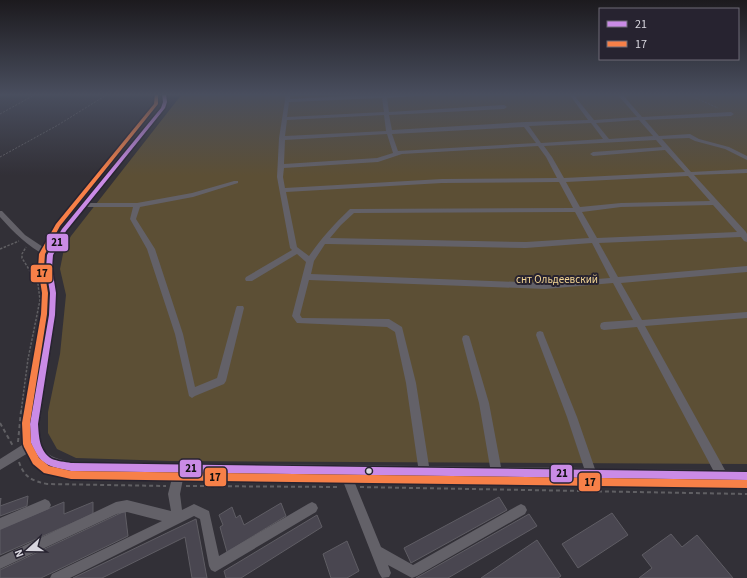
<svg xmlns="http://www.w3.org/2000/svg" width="747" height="578" font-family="'Source Sans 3',sans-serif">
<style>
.green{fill:#5c4f35}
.building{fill:#494650;stroke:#5f5d64}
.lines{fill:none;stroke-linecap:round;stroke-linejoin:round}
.path-far2{stroke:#605f63;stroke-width:1;stroke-dasharray:2 1.5;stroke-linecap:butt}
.path-far1{stroke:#605f63;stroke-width:1.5;stroke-dasharray:2.5 1.5;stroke-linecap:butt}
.path{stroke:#605f63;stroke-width:2;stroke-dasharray:4 3;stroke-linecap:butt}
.minor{fill:#636168;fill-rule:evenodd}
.bus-1-casing{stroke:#272330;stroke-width:3}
.bus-2-casing{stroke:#272330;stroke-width:3}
.bus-1{fill:#ca8be6;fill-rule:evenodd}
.bus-2{fill:#f78048;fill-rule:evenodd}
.bus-dot{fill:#d8d6de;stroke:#272330;stroke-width:1.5}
.labels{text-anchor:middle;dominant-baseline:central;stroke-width:4;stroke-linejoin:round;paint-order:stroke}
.park-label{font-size:11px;fill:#f2d494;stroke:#272330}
.line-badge{stroke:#272330;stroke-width:1.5}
.pale-badge-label{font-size:11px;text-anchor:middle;font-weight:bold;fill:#111}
</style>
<rect width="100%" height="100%" fill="#323037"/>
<path class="green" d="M182,94H747V464L171,461L76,458L57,449L48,433V412L60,354L66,295L60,269L64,249L71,236Z"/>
<path class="building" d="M28,496L27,506L0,516V499L1,498L0,506Z
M499,497L507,510L411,563L404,548Z
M64,502V514L93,502V514L0,555V529Z
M281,503L286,516L227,552L220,527L223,525L219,515L232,507L236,518L240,515L244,525Z
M125,511L128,536L41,578H0V570Z
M612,513L628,535L578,568L562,544Z
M529,514L537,526L448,578H416Z
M317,515L322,527L241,578H226L224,571Z
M196,519L207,578H192L185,537L102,578H73Z
M671,534L682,547L697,535L733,578H639L652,568L642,555Z
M537,540L561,576L558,578H481Z
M347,541L359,571L347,578H331L323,554Z"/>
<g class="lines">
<path class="path-far2" d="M0,95L9,94
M689,95L718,108
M0,114L36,94
M0,157L58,125L108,94
M97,177L153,109L157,98L155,94"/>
<path class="path-far1" d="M46,243L60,221L98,176
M0,249L19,241
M21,412L28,359L40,300L38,284L22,258V254L26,247"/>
<path class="path" d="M0,423L13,446
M18,442L21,411
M19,462C24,477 32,481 47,484L166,486
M186,486L340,487
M360,487L747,494"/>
<path class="minor" d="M162,94H166L168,102L166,108L90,203H137L192,193L234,181H238V183L193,197L140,207L136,219L155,249L183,334L195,387L217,378L236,308L237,306H243L244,308L226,381L224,384L195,396L192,398L189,396L175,334L147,249L130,219L133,207H86L67,231L54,255L53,268L57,293L56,315L39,424C41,452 44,456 71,462L418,466L406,383L395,332L387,327L297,323L292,316L306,262L297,254L252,281H246L245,279L246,277L292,250L290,248L277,177L279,138L286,94H290V99L382,94H430L428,95L387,98L389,112L504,105L507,107L504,109L389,115L392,130L525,122L588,120L569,94H573L594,120L637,117L617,94H622L642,117L731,112L734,114L731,116L645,120L659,136L690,134L699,139L729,147L747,156V160L725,149L695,141L689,138L662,139L691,172L747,169V173L694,175L746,232L747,234V242L744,241L741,237L599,243L618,277L747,266V272L621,283L642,320L747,312V318L645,326L725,470L747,471V481L352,476L381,547L413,565L517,506L521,504L525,506L527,510L525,514L417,576L412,578L388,565L391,573L389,577L382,578L379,573L341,476L184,474L180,494L182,510L194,504L209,511L219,556L308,504L312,502L316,504L318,508L316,512L215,572L211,570L209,566L200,519L194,516L70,578H50L52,574L162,521L127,512L117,514L0,569V557L116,502L127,500L171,511L168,494L173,474L71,472L47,467L38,460L33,450L0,470V459L30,440L29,424L48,315L49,293L45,268L46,256C28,246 14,233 0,217V211H2L25,235L49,251L62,228L161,108L162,102ZM382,98L384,112L287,117L289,102ZM384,115L386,131L285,136L287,120ZM639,120L653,136L609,139L596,123ZM591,123L603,139L541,143L529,126ZM524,127L536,143L398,151L392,134ZM387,134L393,153L377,158L284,164L285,140ZM656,140L662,147L593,152L590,154L593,156L665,150L685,172L564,178L552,157L544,146ZM538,146L546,157L557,178L442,179L285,188L283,177L284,168L378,162L402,154ZM688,176L710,201L621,203L580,207L566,182ZM559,182L573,208L350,209C334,224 321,239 309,256L297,247L286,192L442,183ZM713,205L737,232L597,238L582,212L621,207ZM575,212L589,238L526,242L330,238L341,225L354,213ZM592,243L610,278L545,283L311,274L314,261L325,244H328L526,248ZM309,280L545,289L613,283L633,320L604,322L601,323L600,326L601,329L604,330L637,327L713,470L595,469L577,417L544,335L543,332L540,331L537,332L536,335L567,417L584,468L501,467L489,403L470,339L469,336L466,335L463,336L462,339L479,403L490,467L429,466L416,383L402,327L389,319L302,318L300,315Z
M45,499L49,501L51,505L49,509L0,530V518Z"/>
<defs>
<path id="bus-1" d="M162,94H166L167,102L165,108L66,231L53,255L52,268L56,293L55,315L38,424C39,437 39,451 52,459C57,461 65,462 71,463L747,472V480L71,471C48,466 41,466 31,443L30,424L49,315L50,293L46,268L47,255L62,229L161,108L163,102Z"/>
<path id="bus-2" d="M155,94L158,95V104L60,226L45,254L44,268L48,293L47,314L30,423L31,443L39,458L49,466L71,471L747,480V488L71,479L44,473L33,464L24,447L23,444L22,423L41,314L42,293L38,268L39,254L56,224L154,104Z"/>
</defs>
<use href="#bus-1" class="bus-1-casing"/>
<use href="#bus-2" class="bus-2-casing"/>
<use href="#bus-1" class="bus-1"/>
<use href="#bus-2" class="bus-2"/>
</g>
<linearGradient id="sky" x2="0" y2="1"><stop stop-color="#1c1a1e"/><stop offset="0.54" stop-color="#494e5e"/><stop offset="1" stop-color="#494e5e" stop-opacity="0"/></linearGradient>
<rect width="747" height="175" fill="url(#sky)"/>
<circle class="bus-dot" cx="369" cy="471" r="3.5"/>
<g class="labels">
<g class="park-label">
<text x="557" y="279">снт Ольдеевский</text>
</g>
</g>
<g class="line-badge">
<rect x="46" y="233" width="23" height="19" rx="4" fill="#ca8be6"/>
<rect x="30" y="264" width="23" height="19" rx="4" fill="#f78048"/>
<rect x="179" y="459" width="23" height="19" rx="4" fill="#ca8be6"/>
<rect x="550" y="464" width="23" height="19" rx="4" fill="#ca8be6"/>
<rect x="204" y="467" width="23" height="20" rx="4" fill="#f78048"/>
<rect x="578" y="472" width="23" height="20" rx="4" fill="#f78048"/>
</g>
<g class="pale-badge-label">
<text x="57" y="246">21</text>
<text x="42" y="277">17</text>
<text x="191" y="472">21</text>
<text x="562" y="477">21</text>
<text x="215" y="481">17</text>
<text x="590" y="486">17</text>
</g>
<rect x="599" y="8" width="140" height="52" fill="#272330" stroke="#6e6b76"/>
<rect x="607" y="21" width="20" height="6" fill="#ca8be6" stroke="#6e6b76"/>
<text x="635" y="28" font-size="12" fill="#d8d6de">21</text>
<rect x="607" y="41" width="20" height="6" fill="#f78048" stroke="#6e6b76"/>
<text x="635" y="48" font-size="12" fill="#d8d6de">17</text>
<g transform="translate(28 550) rotate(249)" stroke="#272330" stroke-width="3" paint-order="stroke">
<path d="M0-3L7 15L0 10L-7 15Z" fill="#d8d6de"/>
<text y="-6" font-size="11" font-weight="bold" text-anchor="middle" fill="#d8d6de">N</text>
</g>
</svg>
